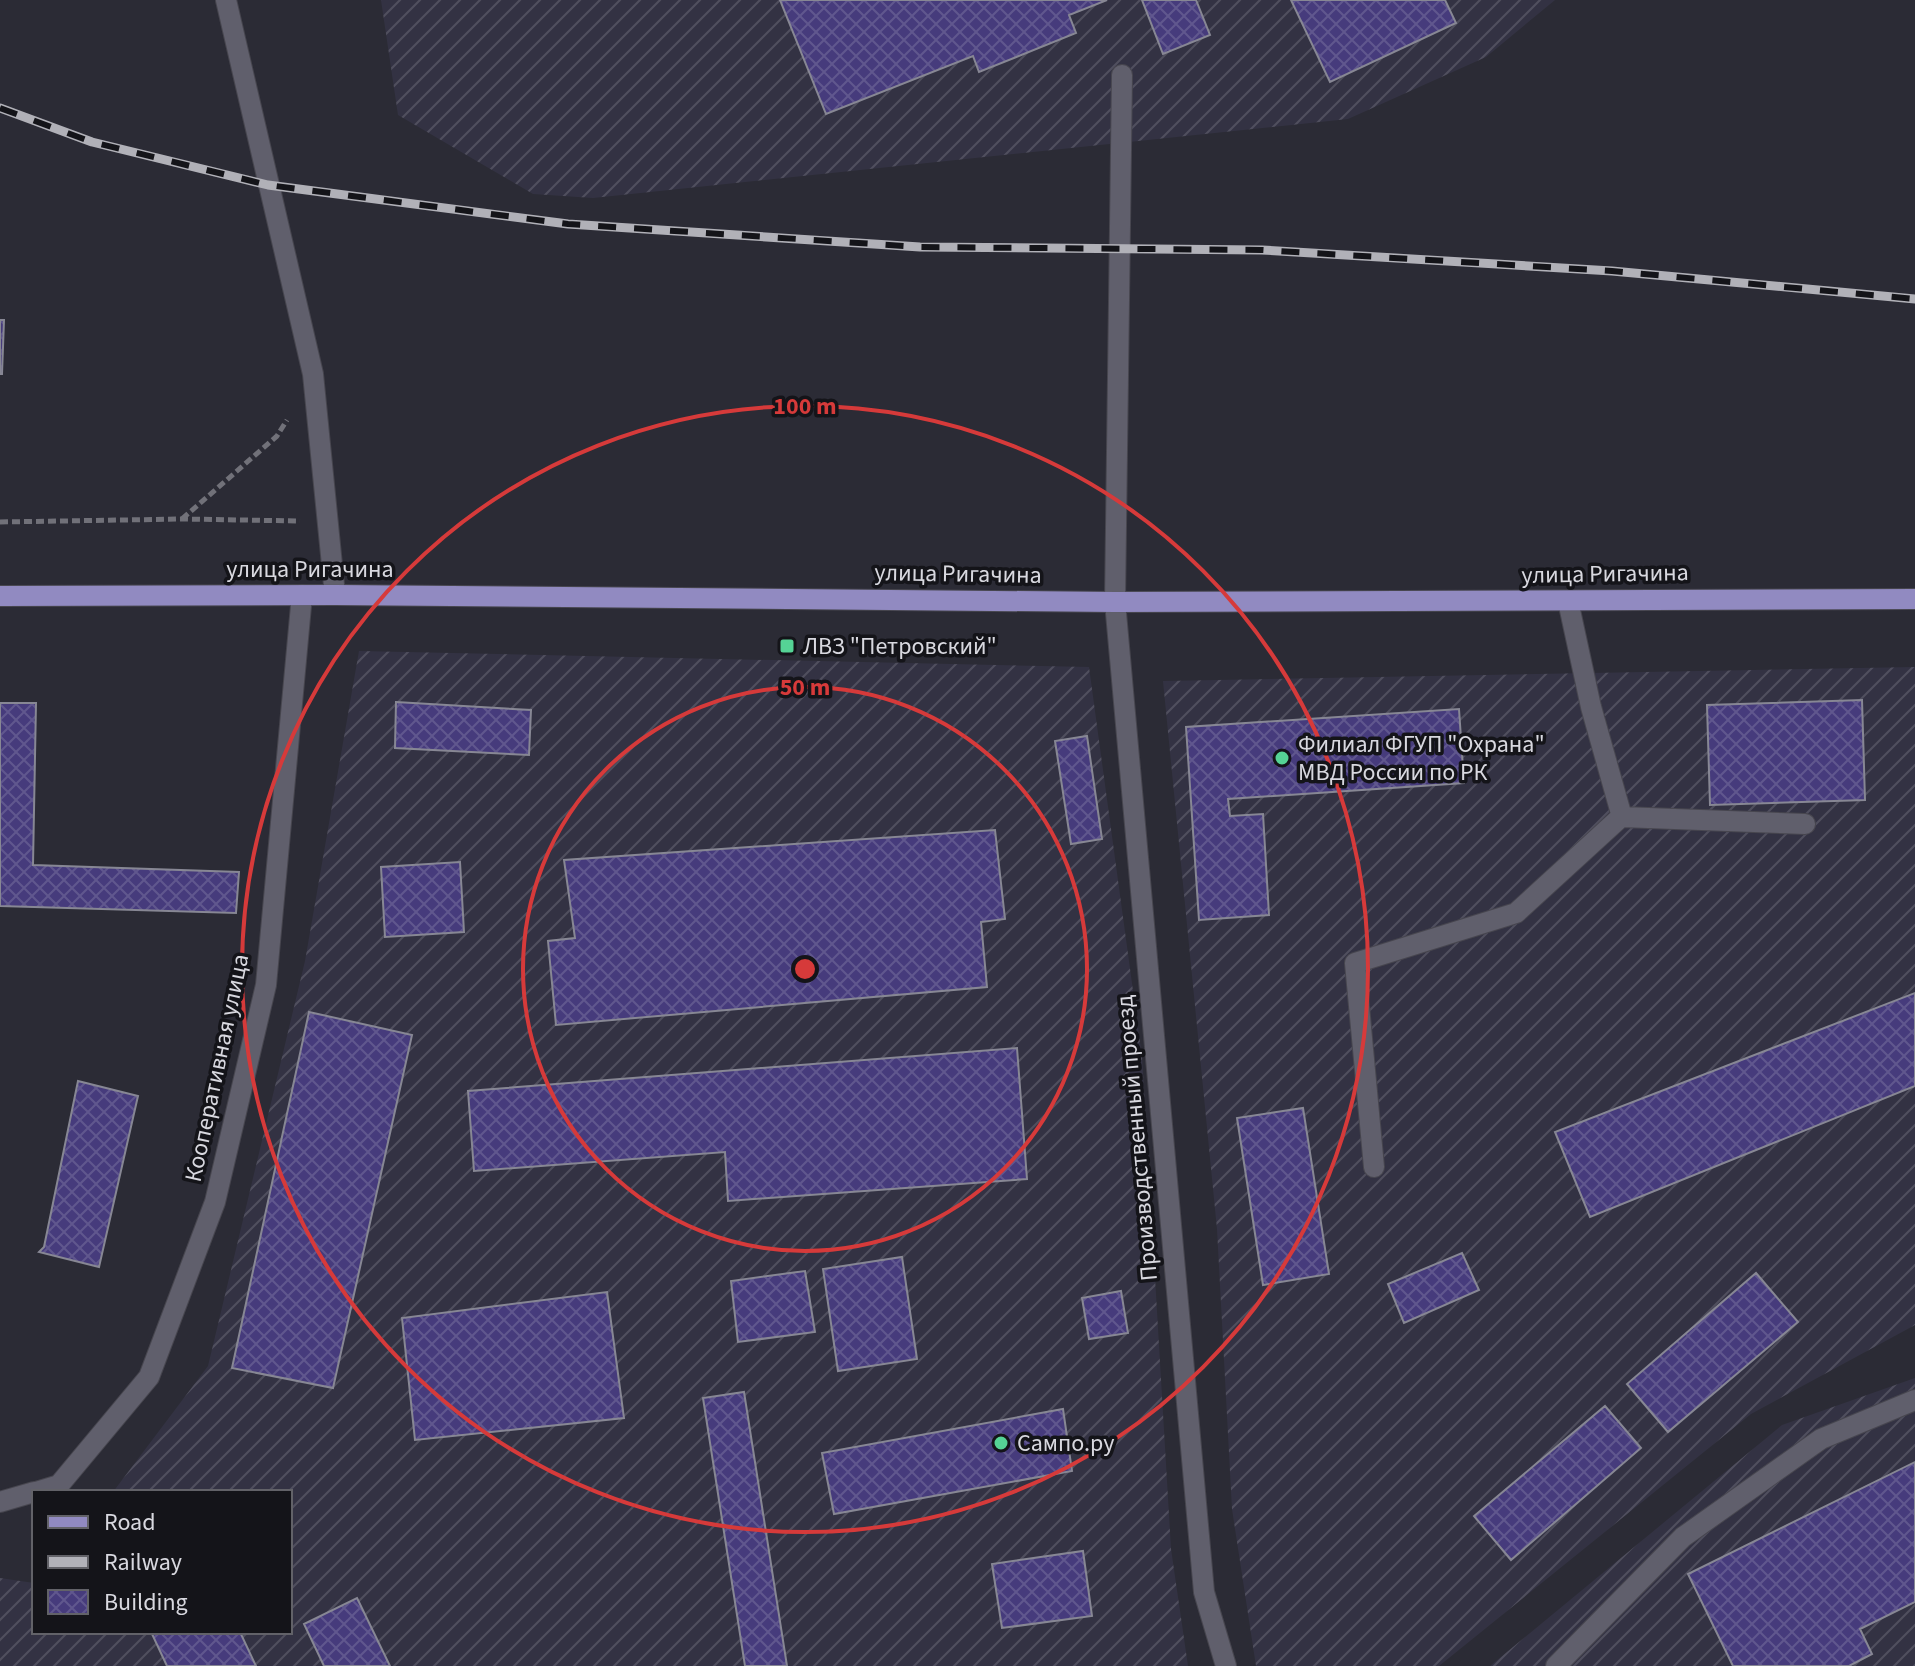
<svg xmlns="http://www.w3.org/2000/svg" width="1915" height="1666" font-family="'Source Sans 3',sans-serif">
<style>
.industrial{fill:url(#industrial-furrows)}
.building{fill:url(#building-cross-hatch);stroke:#878794;stroke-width:2}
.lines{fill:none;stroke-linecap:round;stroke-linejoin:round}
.minor-casing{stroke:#47464f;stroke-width:22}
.major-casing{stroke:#47464f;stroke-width:22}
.path{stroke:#717179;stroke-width:5;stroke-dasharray:8 4;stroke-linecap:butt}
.minor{stroke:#605f6c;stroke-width:20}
.major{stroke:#918ac1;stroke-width:20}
.rail-casing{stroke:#b1b1b8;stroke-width:9}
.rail{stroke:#141419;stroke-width:6;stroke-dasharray:18;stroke-linecap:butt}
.ring{fill:none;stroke:#d63a3a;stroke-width:4}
.poi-dot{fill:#55d395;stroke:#141419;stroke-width:3}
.labels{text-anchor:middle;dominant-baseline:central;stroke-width:7;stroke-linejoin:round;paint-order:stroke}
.street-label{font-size:24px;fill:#d8d8df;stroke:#141419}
.poi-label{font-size:24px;fill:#d8d8df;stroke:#141419;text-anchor:start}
.centre{fill:#d63a3a;stroke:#141419;stroke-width:4}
.ring-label{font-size:24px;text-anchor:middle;font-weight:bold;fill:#d63a3a;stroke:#141419;stroke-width:7;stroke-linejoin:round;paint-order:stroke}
</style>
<defs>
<pattern id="industrial-furrows" width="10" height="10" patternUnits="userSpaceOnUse" patternTransform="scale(2)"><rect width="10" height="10" fill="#333243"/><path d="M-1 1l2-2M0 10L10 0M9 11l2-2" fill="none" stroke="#504f5e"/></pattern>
<pattern id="building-cross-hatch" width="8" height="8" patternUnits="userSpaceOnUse" patternTransform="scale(2)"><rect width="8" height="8" fill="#463b7c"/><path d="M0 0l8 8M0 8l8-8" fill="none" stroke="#60578e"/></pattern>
</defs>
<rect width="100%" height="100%" fill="#2b2b35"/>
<path class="industrial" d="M381,0H1555L1486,57L1348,119L593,198L533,194L398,115Z
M359,651L1089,667L1142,1057L1171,1549L1188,1666H0V1578L34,1583V1632H290V1492H113L208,1366L305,961Z
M1915,667V1325L1751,1414L1439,1666H1256L1232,1509L1217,1229L1163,681Z
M1915,1378V1666H1490L1782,1425Z"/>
<path class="building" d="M780,0H1107L1069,15L1076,33L979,72L973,56L826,114Z
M1142,0H1196L1210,35L1163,54Z
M1291,0H1445L1456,23L1330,82Z
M0,320H4L2,374H0Z
M1862,700L1865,800L1710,805L1707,705Z
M396,702L531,710L529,755L395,748Z
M0,703H36L33,865L239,872L236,913L0,906Z
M1459,709L1464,783L1228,799L1230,816L1263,814L1269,915L1199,920L1186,727Z
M1087,736L1102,839L1071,844L1055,741Z
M995,830L1005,919L981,922L987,987L556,1025L548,941L575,938L564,860Z
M460,862L464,932L385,937L381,867Z
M1915,993V1086L1590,1217L1555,1132Z
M309,1012L412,1035L333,1388L232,1368Z
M1017,1048L1027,1179L728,1201L725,1152L474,1171L468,1091Z
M78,1081L138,1096L99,1267L39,1252L44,1247Z
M1303,1108L1329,1274L1263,1285L1237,1118Z
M1462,1253L1479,1290L1404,1323L1388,1284Z
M902,1257L917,1359L838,1371L823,1269Z
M805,1271L815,1332L738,1342L731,1281Z
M1756,1273L1798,1322L1668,1432L1627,1384Z
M1121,1291L1128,1333L1089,1339L1082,1298Z
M607,1292L624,1418L415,1440L402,1318Z
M744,1392L787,1666H745L703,1398Z
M1605,1406L1641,1448L1511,1560L1474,1516Z
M1063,1409L1072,1471L834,1514L822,1453Z
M1915,1462V1602L1860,1629L1872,1654L1849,1666H1733L1688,1574Z
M1083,1551L1092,1616L1002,1628L992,1564Z
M357,1598L390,1666H324L304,1624Z
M156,1632H240L256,1666H167L152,1634Z"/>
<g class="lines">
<defs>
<path id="minor" d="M226,0L313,374L335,595
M1122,75L1115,602L1204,1592L1226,1666
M1568,601L1591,707L1622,817L1805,824
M1374,1167L1355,963L1516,913L1622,816
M36,1492L59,1485L149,1377L215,1202L266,985L302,595
M0,1502L34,1492
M1556,1666L1683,1537L1821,1439L1915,1400"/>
<path id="major" d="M0,596L335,595L1115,602L1915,599"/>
</defs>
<use href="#minor" class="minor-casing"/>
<use href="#major" class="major-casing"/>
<path class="path" d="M182,519L277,436L287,420
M0,522L182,519L300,521"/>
<use href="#minor" class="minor"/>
<use href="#major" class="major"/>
<defs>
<path id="rail" d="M0,108L92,142L268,185L568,224L920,247L1262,250L1612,271L1915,299"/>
</defs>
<use href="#rail" class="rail-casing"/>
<use href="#rail" class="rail"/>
</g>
<g class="ring">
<circle cx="805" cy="969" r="282"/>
<circle cx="805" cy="969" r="563"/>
</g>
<g class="poi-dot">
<rect x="779" y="638" width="16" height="16" rx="4"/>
<circle cx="1282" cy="758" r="8"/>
<circle cx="1001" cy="1443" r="8"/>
</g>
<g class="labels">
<g class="street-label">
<text x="310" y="569">улица Ригачина</text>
<text transform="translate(958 574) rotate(1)">улица Ригачина</text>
<text transform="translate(1605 574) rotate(-1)">улица Ригачина</text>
<text transform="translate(217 1068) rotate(-78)">Кооперативная улица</text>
<text transform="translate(1137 1138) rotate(-95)">Производственный проезд</text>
</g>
<g class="poi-label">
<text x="803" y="646">ЛВЗ "Петровский"</text>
<text x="1298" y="744">Филиал ФГУП "Охрана"<tspan x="1298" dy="28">МВД России по РК</tspan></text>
<text x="1017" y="1443">Сампо.ру</text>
</g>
</g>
<circle cx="805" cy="969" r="12" class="centre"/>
<g class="ring-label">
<text x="805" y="414">100 m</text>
<text x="805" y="695">50 m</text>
</g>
<rect x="32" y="1490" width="260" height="144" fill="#141419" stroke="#626268" stroke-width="2"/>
<rect x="48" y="1516" width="40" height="12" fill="#918ac1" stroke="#626268" stroke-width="2"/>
<text x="104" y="1530" font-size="24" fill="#d8d8df">Road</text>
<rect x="48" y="1556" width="40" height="12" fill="#b1b1b8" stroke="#626268" stroke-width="2"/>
<text x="104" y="1570" font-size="24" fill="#d8d8df">Railway</text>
<rect x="48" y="1590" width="40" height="24" fill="url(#building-cross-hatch)" stroke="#626268" stroke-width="2"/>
<text x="104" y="1610" font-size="24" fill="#d8d8df">Building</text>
</svg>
